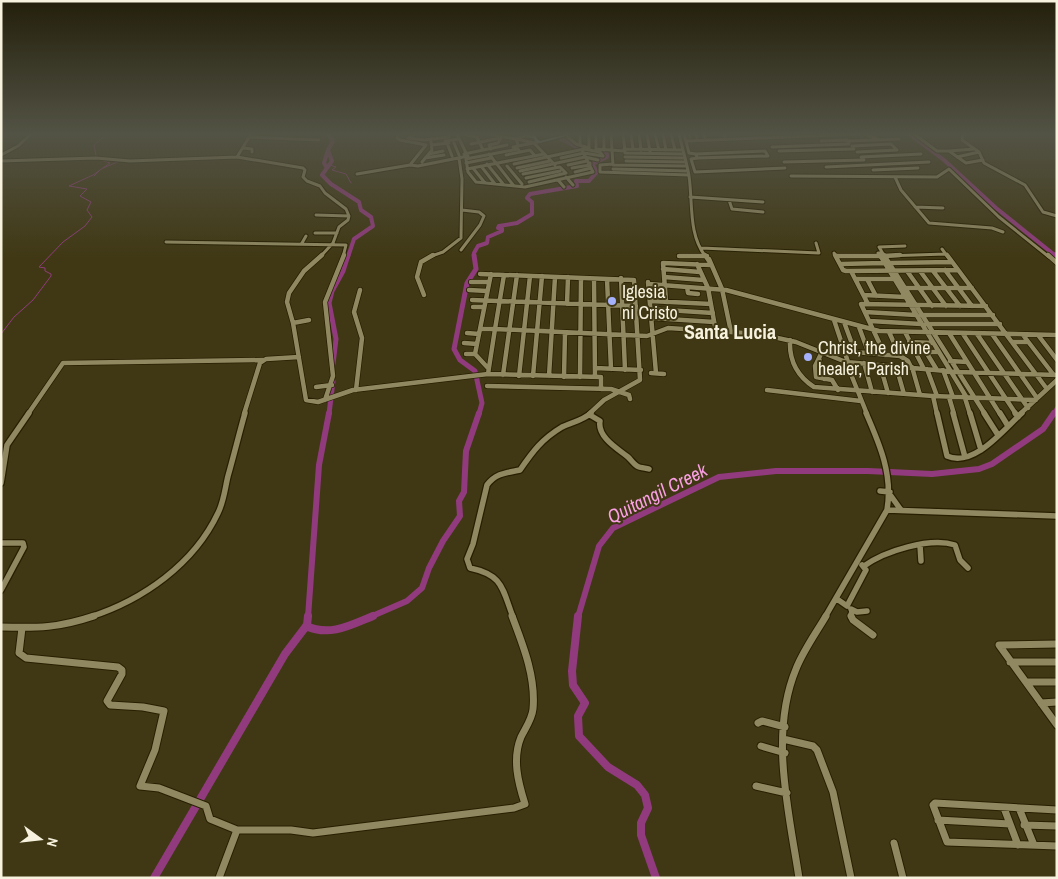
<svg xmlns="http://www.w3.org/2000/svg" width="1058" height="879" font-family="'Archivo Narrow',sans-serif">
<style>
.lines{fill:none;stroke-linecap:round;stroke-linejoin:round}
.stream{stroke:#913b7e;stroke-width:1}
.river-far3{stroke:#913b7e;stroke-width:4}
.river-far2{stroke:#913b7e;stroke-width:5}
.river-far1{stroke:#913b7e;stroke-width:6}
.river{stroke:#913b7e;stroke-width:8}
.minor-far3-casing{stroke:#271f00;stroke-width:5}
.minor-far2-casing{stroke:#271f00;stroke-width:6}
.minor-far1-casing{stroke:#271f00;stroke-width:8}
.minor-casing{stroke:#271f00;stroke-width:9}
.major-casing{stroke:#271f00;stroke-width:3}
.minor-far3{stroke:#908861;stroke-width:3}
.minor-far2{stroke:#908861;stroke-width:4.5}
.minor-far1{stroke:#908861;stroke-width:5.5}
.minor{stroke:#908861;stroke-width:7}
.major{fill:#9a9db7;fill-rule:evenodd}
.poi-dot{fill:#a6b1fc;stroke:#403814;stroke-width:2}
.labels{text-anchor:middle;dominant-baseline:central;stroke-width:4;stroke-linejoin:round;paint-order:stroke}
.poi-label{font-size:18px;fill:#f7f2de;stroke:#403814;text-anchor:start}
.water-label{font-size:19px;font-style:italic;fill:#fb9fe4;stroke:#403814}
.quarter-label{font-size:20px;font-weight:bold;fill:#f7f2de;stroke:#403814}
</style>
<rect width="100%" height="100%" fill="#403814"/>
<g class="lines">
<path class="stream" d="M96,156L94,145L107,134
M330,165L336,167L332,170L346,174L351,183
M103,168L120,161
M94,176L100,170
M1,334L14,317L33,300L51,276V274L45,271V268L39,267L63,242L85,226L92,217L87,210L91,202L80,196L87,189L69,186L93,175L110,163L98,159"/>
<path class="river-far3" d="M328,134L333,141L328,150L332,161L322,175L331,184L359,202L361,210L371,217L373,226L354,239L348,257
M552,134L577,147L587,148
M909,134L944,160L996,208L1057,257
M327,168L324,163L328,150
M474,257V253L478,246L487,243L488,237L502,231V228H498L499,226L517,223L532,214V202L527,198L530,194L577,186L576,181H589L597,172L592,164L607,157V154L596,150"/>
<path class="river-far2" d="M474,255L476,269L467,283L454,349L460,360L475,371L482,403L479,414
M1055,255L1057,257
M333,364L336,339L329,303L332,291L343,271L348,255
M329,414L333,381
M1054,414L1057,409"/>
<path class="river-far1" d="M308,617L319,465L329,413
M370,617L407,601L422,588L429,568L443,541L460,516L459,501L464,492L466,451L479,413
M578,617L599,546L613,528L719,477L776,471H868L932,474L979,469L992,464L1043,429L1054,413"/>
<path class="river" d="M578,616L572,671L573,685L585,703L578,716L579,736L608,767L637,785L645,795L648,808L641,823V835L656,878
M306,626C330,637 351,625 373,616
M154,878L285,654L307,625L308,616"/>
<defs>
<path id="minor-far3" d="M251,134L237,157L303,168L305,170L303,177L307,181L320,186L325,193L346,209L349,216L348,220L339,227L333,243L320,257
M397,134V138L400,140L426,145L410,165L418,166L468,156
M457,134L466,153
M488,134L521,140
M580,134V145
M589,134V148
M596,134V149
M604,134V150
M611,134L613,165
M623,134L625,151
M631,134L633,149
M639,134L641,150
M647,134L650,151
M655,134L659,150
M663,134L666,150
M671,134L675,150
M679,134C682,148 687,162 689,176C693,203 688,235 706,257
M684,134L686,141L859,134
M689,134L690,137
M696,134L697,137
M704,134L705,137
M724,134L725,136
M864,134L878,139
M914,134L937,151H949
M963,134L962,140L979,152L984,163L1025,185L1043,212L1057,216
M414,135L408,138L424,140L449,137V134
M466,135L477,137L483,150
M249,137L319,140
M568,137L576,144L589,148
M521,140L534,143L555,165
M445,141L459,139
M686,141L689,153L696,154
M821,141L847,140
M848,141L899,139
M447,143L452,156
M454,143L459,155
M471,144L500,138
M432,145L449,143
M518,145L516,139C523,135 527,136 534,137
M852,146L891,144L897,150L857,152
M513,147L538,142
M772,147L849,144
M243,148L252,149V152
M491,149L489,145L498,143L501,138
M597,149L625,151
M624,149L683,150
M974,149L949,151L966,163L983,160
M765,151L768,156L697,158L696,154Z
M779,151L854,149
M520,152L518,149L466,159L468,172L476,182L525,187L593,172L582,150
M625,153L684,154
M429,154L443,151
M464,154L507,145
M489,154L514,186
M1,155L18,146L31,134
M506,155L530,150L535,156
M625,157L685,158
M861,157L921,154
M957,157L979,152
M425,158L444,155
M561,158L584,153L603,156
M698,158L691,159L695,172L785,168
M1,161L96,158L130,161L237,157
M626,161L686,162
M422,162L432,150L431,142
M784,162L864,160
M466,163L491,158
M487,164L504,185
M514,164L584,149L600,152L603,156
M613,164L600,165V172L689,175
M568,165L587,161
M613,165L687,166
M481,166L495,184
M507,166L522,184
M826,167L929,162
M473,168L485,183
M517,168L550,161
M572,168L590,165V163
M467,169L544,154
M613,169L688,171
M873,170L918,168
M520,171L585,157L598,160
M575,172L591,168
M357,174L410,165
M523,174L560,167L566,173L529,182
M791,176L937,177L949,169L999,217L1049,257
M566,177L573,185
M895,177L901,190L929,223L992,228L1003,232
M526,178L560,171
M558,180L564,187
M690,197L763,202
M729,200L732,209L763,212
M915,207L943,208
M316,215L349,216
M315,233H337
M166,242L346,245L343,257
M302,243L306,236
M701,248L819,253L816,243
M942,249L948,257
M461,250L480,225L484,216L479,212L462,210
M834,253L836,257
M679,256H707
M836,256H879
M884,256L946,254
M429,257L443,252L461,238L462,179L459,158
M880,257L878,253H882
M885,257L879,247L905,246"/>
<path id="minor-far2" d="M322,255L304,271L289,293L287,302L293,323L306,400L318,402L353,390L488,374L495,329L647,336L668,328L760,334L796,342L846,362L867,414
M705,255L709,261
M835,255L843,270L846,271L958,270
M880,255L967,398
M884,255L985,414
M947,255L1047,389
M1048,255L1057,263
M679,256H707
M836,256H879
M884,256L900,255
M709,259L722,289L731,332
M889,263L952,262
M697,264L708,288L716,332
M840,264L884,263
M663,269L700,272
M945,270L972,306
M851,271L868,304
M907,271L932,306
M920,271L946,306
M933,271L960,306
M480,274L634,280L640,380L604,400L589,414
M664,277L703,280
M621,278L625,370
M594,279L595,377
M607,279L611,369
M856,279H894
M867,279L876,296
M471,282H489
M648,282L656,373
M649,284L726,290L879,331L1057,335
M687,287L688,293L698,294
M903,288H972
M469,290L487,291
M424,295L417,277L421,262L433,255
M864,295L905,297
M472,300L636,306
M650,301L711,304
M666,301L663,263L710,265
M567,304L568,277
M473,307H484
M651,309L713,313
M865,312L916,315
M921,315H993
M652,318L714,322
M834,320L848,362
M870,321L921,324
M844,322L855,352L900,356L889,332
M293,323L309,320
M926,324H1000
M859,327L869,354
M480,329H495L504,275
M905,332L924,369
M467,333L479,334
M949,333L1000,414
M963,334L1016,414
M977,334L1028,408
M992,334L1037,398
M1023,335L1053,374
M1038,335L1057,360
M790,340C789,360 797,376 814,387L933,396L1036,400
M909,342L933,343
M1012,342H1028
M464,343L477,344
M822,352L815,366L816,377L832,380L838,390
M915,352H939
M926,352L937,370
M466,354H475
M885,355L861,304L986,306
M900,356L908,361L911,367
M819,358L824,379
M950,361L967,362
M846,362L957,372L1057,375
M864,363L872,392
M880,365L888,393
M896,366L904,394
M912,367L920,395
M488,368L475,354L491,274
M595,368L641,370
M927,369L937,396
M943,370L953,397
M651,373L664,374
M488,374L601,377V389
M503,375L517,275
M519,376L530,276
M533,376L542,276
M549,376L555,277
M564,377L565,333
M580,377L581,278
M487,386L611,389L629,395L630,399
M316,387L332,385
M356,390L362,338L354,312L360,290
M767,390L861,401
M933,396L937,414
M949,397L954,414
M965,398L970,414
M325,400L333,376L325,302L344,255
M28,414L63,363L263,360
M244,414L260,363L266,359L299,357
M1020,414L1057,380"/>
<path id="minor-far1" d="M866,413C880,445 893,475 887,510
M937,413L947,456C974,468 1004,429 1022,413
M953,413L965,457
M970,413L981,450
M984,413L998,435
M1000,413L1008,426
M1015,413L1018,417
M590,415L600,421C597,437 618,449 628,457C631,460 634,464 637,466C640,468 646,468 649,469
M1,483L7,445L29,413
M880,491L890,492
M891,496L901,510
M1,543H23L24,547L1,590
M920,545L921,561
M864,566C885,551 930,537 955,545L960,560L968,568
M837,599L847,606L866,570L862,565
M851,609L857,612L867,611
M90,617C143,600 194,564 218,513C224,501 225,488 228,476C234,455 239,434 245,413
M513,617C502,588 503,575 470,568L467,559L473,544L487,485C496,473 506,473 520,470C533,451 542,439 562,427C572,422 582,421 591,413
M825,617L887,510L1057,516
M851,617L852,610"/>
<path id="minor" d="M851,616L853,620L873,635
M1,627C39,628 58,628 94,616
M22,628L19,653L26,658L118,667L122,670V674L107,701L110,705L143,707L164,711L155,750L140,786L159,788L206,806L210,819L237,830H291L313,833L514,808L525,804C518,782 512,759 521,737C526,727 532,719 533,709C536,677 523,645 512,616
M1057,644L999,645L1057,725
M1010,662H1057
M1026,682H1057
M1041,703L1057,702
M758,723L762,721L785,727
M783,739L813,746L817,750L833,792L851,878
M761,746L785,753
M756,786L787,793
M1004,808L1018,845
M1019,808L1034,845
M1057,810L935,803L933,805L947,842L1057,846
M938,820L1010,824
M1024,825L1057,826
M894,843L903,878
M219,878L237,830
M799,878C789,812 769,734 796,669C803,651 816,633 826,616"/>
<path id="major" d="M534,134L538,140L540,141L567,134H574L540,143L536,142L531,134Z"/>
</defs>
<use href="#minor-far3" class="minor-far3-casing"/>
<use href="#minor-far2" class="minor-far2-casing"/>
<use href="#minor-far1" class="minor-far1-casing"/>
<use href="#minor" class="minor-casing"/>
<use href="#major" class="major-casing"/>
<use href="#minor-far3" class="minor-far3"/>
<use href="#minor-far2" class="minor-far2"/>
<use href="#minor-far1" class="minor-far1"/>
<use href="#minor" class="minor"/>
<use href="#major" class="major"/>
</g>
<linearGradient id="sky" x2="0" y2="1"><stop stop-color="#231f0b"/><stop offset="0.52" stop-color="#535345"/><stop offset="1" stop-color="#535345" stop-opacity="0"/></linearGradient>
<rect width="1058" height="258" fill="url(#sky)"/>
<g class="poi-dot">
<circle cx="612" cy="301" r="5"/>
<circle cx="808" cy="357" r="5"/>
</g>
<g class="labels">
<g class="poi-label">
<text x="622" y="291">Iglesia<tspan x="622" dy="21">ni Cristo</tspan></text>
<text x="818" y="347">Christ, the divine<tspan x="818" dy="21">healer, Parish</tspan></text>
</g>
<g class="water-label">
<text transform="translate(657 493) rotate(-27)">Quitangil Creek</text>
</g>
<g class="quarter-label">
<text x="730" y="331">Santa Lucia</text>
</g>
</g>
<rect width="1058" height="879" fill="none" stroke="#f7f2de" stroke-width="5"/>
<g transform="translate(40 839) rotate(105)" stroke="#403814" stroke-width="4" paint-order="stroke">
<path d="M0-4L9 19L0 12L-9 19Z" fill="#f7f2de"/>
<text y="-8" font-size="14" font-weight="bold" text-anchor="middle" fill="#f7f2de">N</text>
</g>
</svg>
